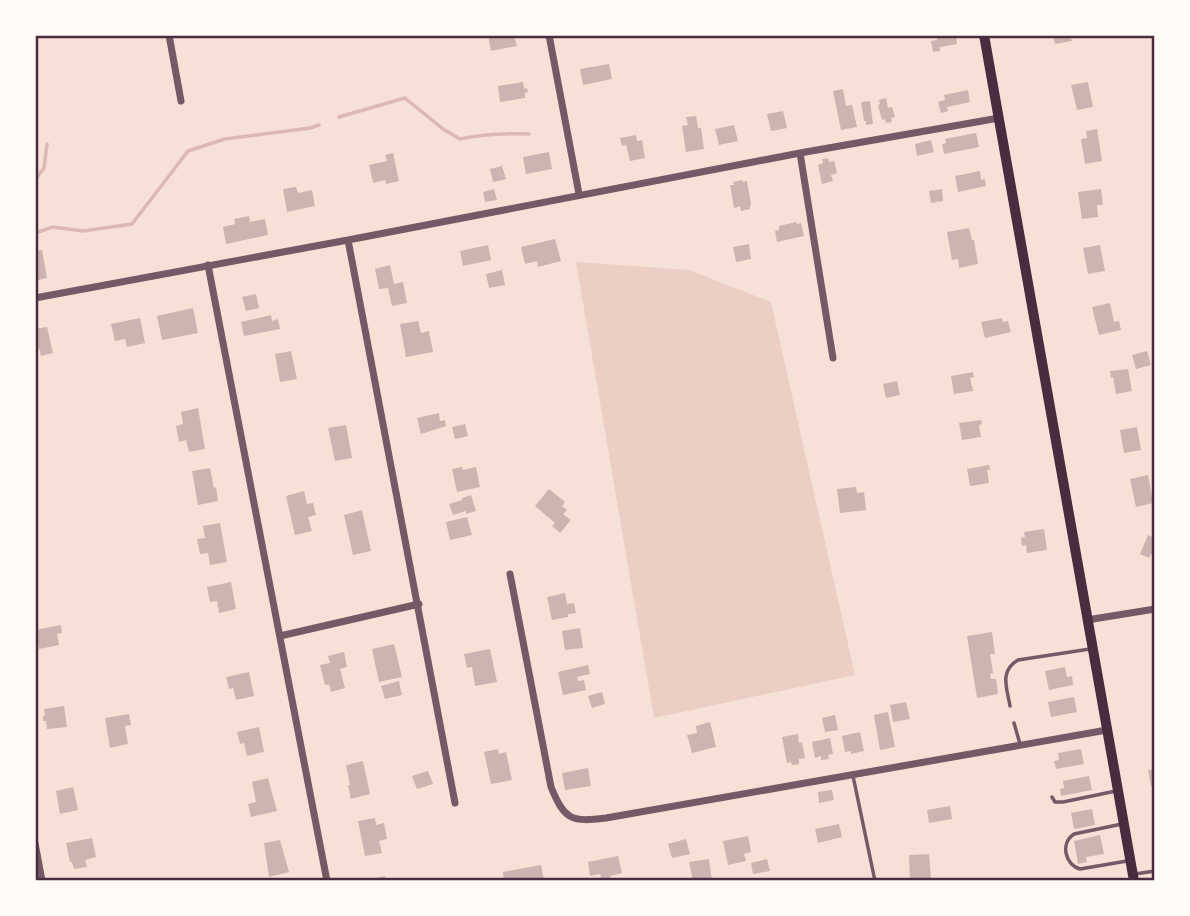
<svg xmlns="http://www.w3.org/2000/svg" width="1190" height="916" font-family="Barlow,sans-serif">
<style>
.green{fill:#ebcfc5}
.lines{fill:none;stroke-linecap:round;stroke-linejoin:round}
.stream{stroke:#dcb8b0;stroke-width:3.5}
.building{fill:#ccb4b1}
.service{stroke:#755966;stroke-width:3.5}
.minor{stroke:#755966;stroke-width:7}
.secondary{stroke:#4a2c40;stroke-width:10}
.neatline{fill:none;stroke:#4a2c40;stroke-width:2.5}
</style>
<rect width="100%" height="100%" fill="#f7e1d7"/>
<path class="green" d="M576,262L689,270L771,302L855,675L654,718Z"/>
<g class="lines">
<path class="stream" d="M339,117L405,98L443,129L460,139C483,134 505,133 529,134
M35,180L44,168L47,144
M35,233L53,227L83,231L132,224L188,151L225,139L310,128L319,125"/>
</g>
<path class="building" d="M488,35H514L517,46L491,51Z
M936,35H956L957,44L940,47V51L933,52L931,41L937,40Z
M1053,35H1070L1072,41L1055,44Z
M609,64L612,79L583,85L580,69Z
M523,82L524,89L527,88L528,92L525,93V98L500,102L498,86Z
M1088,82L1093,107L1077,110L1071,85Z
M843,89L846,106L852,105L857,127L841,130L833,91Z
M968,90L970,102L947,107L948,111L941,113L938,102L945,100L944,95Z
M886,98L888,108L892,107L895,117L891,118L892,122L886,123L885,119L882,120L878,105L880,104L879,100Z
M870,101L873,124L866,125V121H864L861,102Z
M783,111L787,128L771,131L767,114Z
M696,116L698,128H701L704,149L686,152L682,126L688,125L686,117Z
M734,125L738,141L719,145L715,129Z
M1097,129L1102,161L1085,164L1081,139L1087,138L1086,131Z
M976,133L979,147L944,154L942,144L946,143L945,139Z
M636,135L637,141L642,140L645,158L630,161L626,145L622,146L620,138Z
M931,140L934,152L917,156L915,144Z
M549,152L552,169L526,174L523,157Z
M393,153L399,181L386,184L385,180L373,183L369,165L387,161L385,155Z
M828,158L829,162L834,161L837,173L831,175L833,181L822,184L818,165L823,163L822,159Z
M502,166L506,179L493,182L490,169Z
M980,171L981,180L985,179L986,186L958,192L955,176Z
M742,180L743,182L747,181L751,204L750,205V209L741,211L740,206L734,208L730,185H734L733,182Z
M296,187L298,193L312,190L315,206L287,212L283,189Z
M494,189L497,200L485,202L483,192Z
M942,189L943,201L931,203L929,191Z
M1101,189L1103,205H1097L1098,217L1082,219L1078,192Z
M249,216L250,222L265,219L268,235L226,244L223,227L235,224L234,219Z
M796,222L797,224L801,223L804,236L777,242L775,231L779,230V226Z
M969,228L972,240H974L978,264L959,268L958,259L952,260L947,232Z
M555,239L561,261L538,267L537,261L525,264L521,247Z
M749,244L751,259L736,262L733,247Z
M488,245L491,260L463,266L460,251Z
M1100,245L1105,271L1088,274L1083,248Z
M42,250L47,278L38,280L37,276H35V251Z
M390,265L394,284L403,282L407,303L392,306L388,288L379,289L375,269Z
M502,270L505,285L489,288L486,274Z
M256,294L259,308L246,311L242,297Z
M1110,303L1114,322L1119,321L1121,330L1099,335L1092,307Z
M193,308L198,333L162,340L157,316Z
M271,315L272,321L278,319L280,329L244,336L241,322Z
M140,318L145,343L127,347L125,339L115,341L111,324Z
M1002,318L1003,322L1008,321L1011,332L985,338L981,322Z
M418,321L421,333L429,331L433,352L406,357L400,324Z
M47,327L53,353L41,356L39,348H35V329Z
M291,351L297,379L280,382L275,354Z
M1147,351L1151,365L1136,369L1132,355Z
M1128,369L1132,391L1116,394L1113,377L1111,378L1110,371Z
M973,372L974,377L970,378L973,391L954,394L951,376Z
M897,381L900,395L886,398L883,384Z
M198,408L205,449L189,452L186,440L179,442L176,426L183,424L181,412Z
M439,413L440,421L445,420L446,426L421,434L417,418Z
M981,420L982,424L979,425L981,437L962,440L959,423Z
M465,424L468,436L455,439L452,427Z
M346,425L352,458L335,461L328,428Z
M1137,427L1141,450L1124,453L1120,430Z
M989,465L990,470H987L989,483L970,486L967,469Z
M462,467L463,470L476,467L480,487L457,492L452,469Z
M210,468L214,488L216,487L218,501L198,505L192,471Z
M1148,475L1153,503L1136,507L1130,479Z
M856,487L857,493L864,492L866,510L840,513L837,489Z
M549,489L565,502L562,506L567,510L563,514L571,520L560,533L552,526L555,523L535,506Z
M304,491L307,504L313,503L316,515L308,517L312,531L295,535L286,496Z
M471,495L476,511L466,514V511L453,515L449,504L462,500V498Z
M362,510L371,551L353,555L344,515Z
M467,517L472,535L450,540L446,522Z
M220,523L227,562L210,565L208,553L200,554L197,539L205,538L203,526Z
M1044,529L1047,550L1027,553L1026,545L1022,546L1021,538L1025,537L1024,532Z
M1148,535L1155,538V556L1151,554L1149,558L1140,554Z
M231,582L236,609L219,613L217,601L210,602L207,587Z
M565,593L567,604L574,603L576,613L568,614V617L552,620L547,597Z
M61,625L62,633L57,634L59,645L39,649L35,630Z
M580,628L583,648L565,650L562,631Z
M992,632L995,654H990L993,673L990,674L991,679H996L998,694L977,698L967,636Z
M394,644L402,677L379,682L372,649Z
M490,649L497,682L475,686L472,667L467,668L464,654Z
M344,652L347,667L340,669L345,688L331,692L329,684L325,685L320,665L330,663L328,656Z
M588,665L590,674L577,677L578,681L584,680L586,690L563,695L558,672Z
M1065,667L1067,677L1072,676L1073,685L1049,690L1045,671Z
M249,672L254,696L236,700L233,688L229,689L226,677Z
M399,681L402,695L385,699L381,686Z
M602,692L605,704L592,708L588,696Z
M1074,697L1077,712L1051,717L1048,702Z
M906,702L910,719L893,722L890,705Z
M64,706L67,727L47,729L46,721H43V716H45L44,709Z
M888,712L895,747L880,750L874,715Z
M129,714L131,725L125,726L128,744L110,748L105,718Z
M835,715L838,730L825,732L822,718Z
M710,722L716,747L692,753L687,735L697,733L696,726Z
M259,727L264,752L247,756L244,743L240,744L237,732Z
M860,732L864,751L851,754V751L845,752L842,736Z
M798,734L799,743L802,742L805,758L799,759V764L792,765L791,762L787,763L782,737Z
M830,738L833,754L828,755L829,759L821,760V756L815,758L812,742Z
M498,749L499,754L506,752L512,780L491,784L484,752Z
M1081,749L1084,764L1056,769L1054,761L1059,760L1058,753Z
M363,761L370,794L351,799L348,785H350L346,765Z
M588,768L591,786L565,790L562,773Z
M1155,769V786H1151L1148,770Z
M428,771L433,784L417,789L412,776Z
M1089,776L1092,790L1061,796L1060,789L1064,788L1063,781Z
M268,778L277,811L251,817L248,804L256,802L252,782Z
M73,787L78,810L60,814L56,791Z
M832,790L834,800L819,803L818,792Z
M950,806L952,819L929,823L927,810Z
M1092,809L1095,825L1074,829L1071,813Z
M375,818L376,825L384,823L387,839L379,841L382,853L365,856L358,821Z
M839,824L842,837L818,843L815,829Z
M1100,835L1104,854L1086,857L1087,862L1078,864L1074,841Z
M748,836L751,852L744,854L746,861L728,865L723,841Z
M92,838L96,857L85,860L87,867L74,869L72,862H70L66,843Z
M686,839L690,854L672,858L668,844Z
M280,840L289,872L269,877L264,843Z
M929,854L931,879L910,880L909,855Z
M618,856L622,873L610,876L611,881H602L600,874L590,876L588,862Z
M709,859L712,881H693L689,862Z
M767,859L770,871L753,874L751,863Z
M541,865L544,881H504L503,872Z
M385,876L386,881H365V880Z"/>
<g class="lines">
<path class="service" d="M1010,706C1007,688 999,671 1018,660L1090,649
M1014,723L1020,744
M853,776L875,881
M1052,797L1055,802H1063L1116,791
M1122,824L1074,834C1060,843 1065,865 1080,869L1127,861
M1135,874L1155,871"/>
<path class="minor" d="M169,35L181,101
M549,35L579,194
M800,153L833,358
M348,240L455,803
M208,265L327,881
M35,298L348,240L800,153L999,118
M510,574L551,787C565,821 572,822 606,818L1107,730
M1087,620L1155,609
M280,636L419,604
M35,843L42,881"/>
<path class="secondary" d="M984,35L1134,881"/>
</g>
<rect width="1190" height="916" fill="none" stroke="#fffaf5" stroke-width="74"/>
<rect x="37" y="37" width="1116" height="842" class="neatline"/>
</svg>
